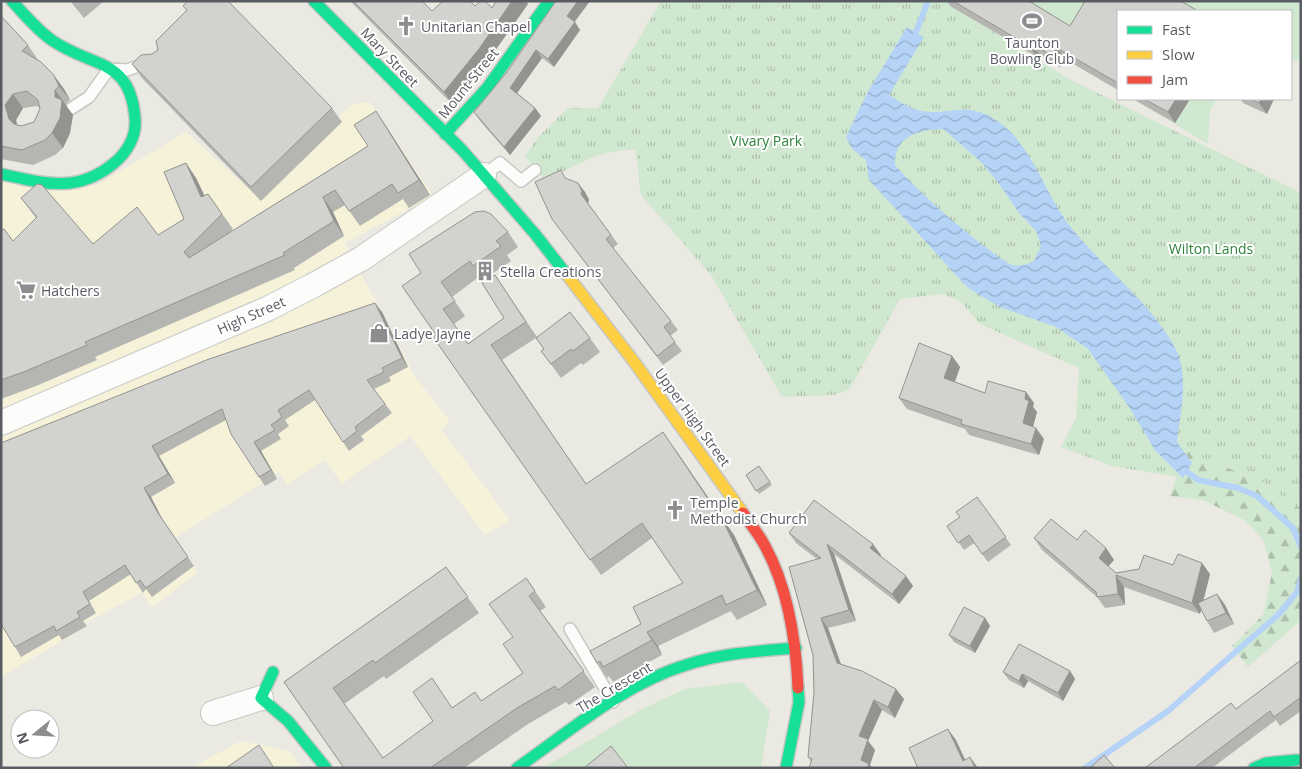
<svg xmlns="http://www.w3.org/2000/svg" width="1302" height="769" font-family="'Open Sans',sans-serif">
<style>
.commercial{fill:#f6f2d9}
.green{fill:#d0e8cf}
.forest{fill:url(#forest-firs)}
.park{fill:url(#park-tufts)}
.water{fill:url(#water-waves);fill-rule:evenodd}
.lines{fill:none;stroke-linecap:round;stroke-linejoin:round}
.stream{stroke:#b4d3f6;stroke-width:6}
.lane-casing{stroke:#c7c8c6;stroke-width:14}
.street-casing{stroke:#c7c8c6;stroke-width:26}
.fast-casing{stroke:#c6c6c5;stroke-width:14}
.slow-casing{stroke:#c6c6c5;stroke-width:14}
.jam-casing{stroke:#c6c6c5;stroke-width:14}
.lane{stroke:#fcfcfb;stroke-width:11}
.street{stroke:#fcfcfb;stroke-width:24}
.fast{stroke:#16e098;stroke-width:11}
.slow{stroke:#ffcf43;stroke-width:11}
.jam{stroke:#f24e42;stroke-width:11}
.wall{fill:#b5b5b1;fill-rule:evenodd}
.shaded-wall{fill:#939390}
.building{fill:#d2d2ce;stroke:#939390;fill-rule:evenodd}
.labels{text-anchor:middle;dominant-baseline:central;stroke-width:4;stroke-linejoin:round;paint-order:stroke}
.poi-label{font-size:14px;fill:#585c62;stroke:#fff;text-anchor:start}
.street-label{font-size:14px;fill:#585c62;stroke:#fff}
.park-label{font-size:14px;fill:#2e833c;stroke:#fff}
</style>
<defs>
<pattern id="forest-firs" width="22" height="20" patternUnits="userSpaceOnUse" patternTransform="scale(1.25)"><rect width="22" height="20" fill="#d0e8cf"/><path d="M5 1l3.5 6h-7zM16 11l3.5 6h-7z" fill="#acbfab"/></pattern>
<pattern id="park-tufts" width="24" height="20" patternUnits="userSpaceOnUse" patternTransform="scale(1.25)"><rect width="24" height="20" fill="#d0e8cf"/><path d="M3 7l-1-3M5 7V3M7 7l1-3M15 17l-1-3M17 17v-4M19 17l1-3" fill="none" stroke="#acbfab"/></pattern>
<pattern id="water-waves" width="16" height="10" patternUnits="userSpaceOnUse" patternTransform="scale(1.25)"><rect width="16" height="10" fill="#b4d3f6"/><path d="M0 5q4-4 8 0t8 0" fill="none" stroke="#95aecb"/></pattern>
</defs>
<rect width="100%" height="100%" fill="#eae9e2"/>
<path class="commercial" d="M370,102L433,196L345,243L416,378L450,421L441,429L510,520L485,535L410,436L342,484L325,460L287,485L279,472L175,538L198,572L152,608L142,593L85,623L87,626L1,677V182L97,185L186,132L254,193L353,104Z
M241,741L290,751L302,768H191Z"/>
<path class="green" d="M944,1H1301V62L1291,59V11H1118V90L1066,59L1060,67L1039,55L1037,57Z
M1133,99H1217L1210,110L1208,144Z
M742,682L770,711L761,768H543L640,710L685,689Z"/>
<path class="forest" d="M1177,442L1208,461L1259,479L1301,509V620L1248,667L1232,646L1263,615L1272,573L1264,541L1244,520L1203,500L1170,496L1176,478L1183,477Z"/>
<path class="park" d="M661,1H944L1069,79L1301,193V509L1259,479L1208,461L1178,443L1192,463L1183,478L1112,466L1061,447L1076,418L1079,368L980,324L960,301L943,294L900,299L849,390L833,395L782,397L711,275L641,195L636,150C604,148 572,167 545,181L525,156L538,137L568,108H598Z"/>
<path class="water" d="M907,27L924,37L889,95C902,103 914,112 931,112C955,112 969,104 993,118C1031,141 1042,188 1067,222C1098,264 1156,306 1177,352C1189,379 1180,413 1177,442L1192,463L1183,478L1155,450L1129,407L1088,349L1056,327L1000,307L968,288L869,180L866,160L852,149L846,137L866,95ZM943,129L981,162L997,181L1019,213L1036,231L1041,246L1034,261C1028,264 1019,267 1012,265C1001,260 990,250 980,243C950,219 921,194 895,165C895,135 918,130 943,129Z"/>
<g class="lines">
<path class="stream" d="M916,32L928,1
M1187,472L1198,480L1238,488L1257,496L1293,528L1301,547
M1085,768L1168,711L1279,614L1297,592L1301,579"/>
<defs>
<path id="lane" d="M72,108L89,97L109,69L127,70L147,63
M484,175L500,163L521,181L535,170
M570,629L613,702"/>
<path id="street" d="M1,423L267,309L312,286L361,259L484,175
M213,713L261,698"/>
<path id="fast" d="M314,1L463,151L535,234L567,275
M445,134L487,88L549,1
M1,174C43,183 76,194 113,164C127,153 137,136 135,118C130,58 93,68 53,41C37,30 25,15 12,1
M273,672L261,698L288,721L326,768
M517,768C570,731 624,684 686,665C722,653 759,651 796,648
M786,768L799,702L798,688
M1254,768L1266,763L1297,760"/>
<path id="slow" d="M567,275L632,359L743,513"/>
<path id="jam" d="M743,513C750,524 759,534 765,546C788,588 796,641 798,688"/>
</defs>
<use href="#lane" class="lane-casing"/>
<use href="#street" class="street-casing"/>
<use href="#fast" class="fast-casing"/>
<use href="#slow" class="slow-casing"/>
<use href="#jam" class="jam-casing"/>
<use href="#lane" class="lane"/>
<use href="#street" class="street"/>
<use href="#fast" class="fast"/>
<use href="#slow" class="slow"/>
<use href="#jam" class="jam"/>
</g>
<path class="wall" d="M70,1H104L84,18Z
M350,1H422L432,11L475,6L492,8L528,4L487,62L453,105Z
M556,1H590L574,22L580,30L554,67L542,58L517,93L535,108L541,116L510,155L480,121L474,112L507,72Z
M947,1H1029L1070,26L1118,11V90L1065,59L1060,67L1039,54L1037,57L950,6Z
M183,6L332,108L342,122L261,201L142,78L132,64L152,54L158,50L187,11Z
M1,16L28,45L38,60L64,89L70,100L65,105L73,115L70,133L63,148L55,155L33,165L1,159ZM37,106L40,108L34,122L21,126L17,125L16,120L23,108Z
M1133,99H1190L1175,123Z
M1241,99H1274L1267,114L1243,103Z
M386,126L430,195L409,208L403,199L360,226L345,205L333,212L344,236L294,268L295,270L95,357L97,360L36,386L1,399V230L13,241L36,218L21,198L93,244L158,235L184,219L186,163L196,178L205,196L208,194L233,229L229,233L368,146Z
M568,179L585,192L589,200L588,203L618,244L613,248L671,321L678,330L670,336L682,351L663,365L552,219Z
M508,232L518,247L507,255L511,261L483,280L480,276L452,297L465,316L454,324L468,344L504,318L495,275L537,337L590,338L600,352L583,365L581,363L561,378L541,351L544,349L536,338L502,360L586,484L734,535L767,605L737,620L731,611L658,646L662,655L613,682L609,676L607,678L597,663L641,624L683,583L652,538L601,575L433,337L436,335L402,286Z
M382,312L408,367L389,377L391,381L374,389L392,413L361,436L364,440L349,451L315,400L285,420L289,426L278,434L281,439L261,451L277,479L265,486L259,477L226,420L159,456L175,483L151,497L164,522L194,566L152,597L146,589L143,593L131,574L89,601L96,613L83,621L87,626L62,640L59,635L21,657L15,647L1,443Z
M952,356L960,367L955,382L985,393L1026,392L1034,403L1033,407L1037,412L1033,427L1044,439L1039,455L969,435L965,429L907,409L899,398Z
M759,466L772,485L759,494L746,475Z
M977,497L1011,545L988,562L974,543L964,550L947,526L960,517Z
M789,533L881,555L880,556L913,586L899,604L834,554L856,621L828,628L841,664L904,699L895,718L882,710L868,741L875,750L870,765L811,762L808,757L814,693L817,559L796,543Z
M1034,538L1077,540L1106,548L1114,560L1108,566L1116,573L1173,565L1210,574L1203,600L1217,594L1225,605L1234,624L1214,633L1207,621L1201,609L1200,614L1124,587L1125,605L1105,608L1097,597L1042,550Z
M446,567L479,613L386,679L384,676L344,704L383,758L452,708L481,701L523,673L513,637L526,578L546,607L540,611L595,687L569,705L566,702L528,724L464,768H344L284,682Z
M985,618L990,626L975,653L954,642L949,635Z
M1301,660V711L1280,726L1276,720L1212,768H1145L1236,709Z
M1070,671L1075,679L1063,701L1028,681L1024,688L1009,680L1003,672Z"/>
<path class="shaded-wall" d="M512,1H526L528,4L487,62L453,105L444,92Z
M578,1H590L573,24L567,16Z
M575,22L580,30L554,67L548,59Z
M1031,43L1039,54L1037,57L1029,46Z
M1057,48L1065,59L1060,67L1052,56Z
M536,50L542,58L515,96L510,88Z
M53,74L64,89L70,100L59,86Z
M55,90L73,115L70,133L63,148L52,133L55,97Z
M13,94L23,108L16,120L19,134L9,119L5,105Z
M1176,99H1190L1175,123L1168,112Z
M1261,99H1274L1267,114L1259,103Z
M535,108L541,116L510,155L504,147Z
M376,111L386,126L430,195L419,180Z
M186,163L196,178L212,212L201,197Z
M578,183L585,192L589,200L588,203L581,194Z
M323,197L333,212L344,236L334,221Z
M375,303L382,312L408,367L402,358Z
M952,356L960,367L952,389L944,378Z
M1026,392L1034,403L1033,407L1037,412L1031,434L1023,423L1025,399Z
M1036,428L1044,439L1039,455L1031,444Z
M254,442L261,451L277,479L271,470Z
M152,446L159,456L175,483L168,474Z
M673,446L734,535L767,605L757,590Z
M144,488L151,497L164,523L158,513Z
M827,544L834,554L856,621L849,610Z
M873,544L881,555L877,559L870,548Z
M1106,548L1114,560L1106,569L1099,558Z
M1202,563L1210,574L1200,614L1192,603Z
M1116,575L1124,587L1125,605L1118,594Z
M906,576L913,586L899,604L892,594Z
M1217,594L1225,605L1234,624L1226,613Z
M821,618L828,628L844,673L837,663Z
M985,618L990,626L975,653L970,646Z
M647,632L658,646L662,655L652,640Z
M1070,671L1075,679L1063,701L1058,693Z
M1022,674L1028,681L1024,688L1019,681Z
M896,689L904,699L895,718L888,707Z
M874,700L882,710L868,741L875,750L870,765L872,768H867L861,760L859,736Z
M948,729L956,740L969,768L963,761Z
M970,757L978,768H975Z"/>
<path class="building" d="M188,1H228L332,108L251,187L132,64L141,55L152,54L158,50L156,41L187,10L183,6Z
M353,1H422L432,11L443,1H470L475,6L481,1H485L492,8L496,1H512L479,49L444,92Z
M556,1H578L567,16L575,22L548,59L536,50L510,88L535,108L504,147L474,112L507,72Z
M953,1H1029L1070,26L1085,1H1181L1198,11H1118V83L1057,48L1052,56L1031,43L1029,46Z
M1,16L28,45L22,51L41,62L53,74L59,86L55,90V97L62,100L60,118L52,133L45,140L22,150L1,146ZM27,91L38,100L40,109L34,122L21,126L14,124L9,119L5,105L13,94Z
M1144,99H1176L1168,112Z
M1251,99H1261L1259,103Z
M376,111L419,180L398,193L392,184L349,211L335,190L323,197L334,221L283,253L285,255L85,342L87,345L26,371L1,380V230L4,229L13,241L37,217L21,198L37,184L42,185L93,244L137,207L158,235L184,219L164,172L186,163L201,197L208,194L222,214L184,252L189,258L368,146L354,125Z
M561,170L565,178L578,183L582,191L581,194L611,235L606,239L671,321L664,327L675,342L657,356L552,219L535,182Z
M484,211L491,214L508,232L496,241L501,246L473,266L470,261L441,282L455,301L443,309L468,344L504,318L482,283L495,275L526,322L491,345L586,484L663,432L723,521L757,590L726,605L722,595L647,632L652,640L603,667L600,661L597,663L590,651L641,624L633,607L683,583L642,523L590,560L433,337L436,335L402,286L421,273L409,254L475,212Z
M375,303L402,358L382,368L384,372L367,380L385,404L355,427L357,431L343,442L309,390L278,410L282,417L271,425L275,430L254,442L271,470L259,477L231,434L222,409L152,446L168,474L144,488L158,513L188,557L146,588L140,580L136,583L125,565L83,592L90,604L77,612L80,617L56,631L54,626L15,647L1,624V443L209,359Z
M570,312L590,338L573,351L571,349L551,364L541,351L544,349L536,338Z
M919,343L952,356L944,378L985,393L988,381L1026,392L1025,399L1029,401L1023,423L1036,428L1031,444L961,424L962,420L899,398Z
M759,466L770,482L756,491L746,475Z
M977,497L1006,537L982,554L969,535L958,543L947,526L960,517L956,512Z
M814,500L873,544L870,548L906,576L892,594L827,544L849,610L821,618L837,663L862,671L896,689L888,707L874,700L859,736L868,739L861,760L869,764L867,768H809L812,759L808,757L814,693L813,655L789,567L821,558L789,533Z
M1051,519L1077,540L1085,530L1106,548L1099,558L1116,573L1139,569L1144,555L1173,565L1178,554L1202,563L1192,603L1116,575L1118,594L1097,597L1096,592L1034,538Z
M446,567L468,597L375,663L373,660L333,688L383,758L433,721L413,692L432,678L452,708L475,692L481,701L523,673L503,644L513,637L489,604L526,578L535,591L529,596L584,671L558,690L555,686L517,708L430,768H344L284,682Z
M1217,594L1226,613L1207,621L1198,603Z
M964,607L985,618L970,646L949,635Z
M1019,644L1070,671L1058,693L1022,674L1019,681L1003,672Z
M1301,660V697L1274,717L1270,711L1194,768H1145L1231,703L1236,709Z
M948,729L963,761L970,757L975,768H918L909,748Z
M259,745L274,768H226Z
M611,746L628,768H584Z
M1104,755L1115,768H1090Z"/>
<defs>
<symbol id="stadium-bare" viewBox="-9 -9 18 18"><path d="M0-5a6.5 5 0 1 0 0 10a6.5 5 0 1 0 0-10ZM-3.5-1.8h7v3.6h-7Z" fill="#8b8d8f" stroke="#fff" stroke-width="2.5" paint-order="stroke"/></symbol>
<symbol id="church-bare" viewBox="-9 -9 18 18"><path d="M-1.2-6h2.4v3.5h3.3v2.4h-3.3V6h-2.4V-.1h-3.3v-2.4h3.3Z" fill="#8b8d8f" stroke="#fff" stroke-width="2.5" paint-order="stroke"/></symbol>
<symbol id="building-bare" viewBox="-9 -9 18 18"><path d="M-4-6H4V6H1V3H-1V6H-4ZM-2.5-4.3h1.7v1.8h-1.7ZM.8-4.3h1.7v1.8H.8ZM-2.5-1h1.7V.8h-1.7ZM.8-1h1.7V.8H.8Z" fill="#8b8d8f" stroke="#fff" stroke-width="2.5" paint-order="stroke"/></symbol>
<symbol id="supermarket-bare" viewBox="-9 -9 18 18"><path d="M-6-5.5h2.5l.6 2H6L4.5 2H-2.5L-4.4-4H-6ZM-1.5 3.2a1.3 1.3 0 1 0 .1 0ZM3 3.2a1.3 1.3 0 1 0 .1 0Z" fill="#8b8d8f" stroke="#fff" stroke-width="2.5" paint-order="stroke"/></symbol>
<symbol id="shop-bare" viewBox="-9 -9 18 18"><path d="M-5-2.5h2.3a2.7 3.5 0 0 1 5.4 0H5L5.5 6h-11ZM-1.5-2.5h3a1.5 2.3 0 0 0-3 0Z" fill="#8b8d8f" stroke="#fff" stroke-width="2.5" paint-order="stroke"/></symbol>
</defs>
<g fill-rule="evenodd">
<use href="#stadium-bare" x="1018" y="7" width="28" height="28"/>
<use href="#church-bare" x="392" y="12" width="28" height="28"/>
<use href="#building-bare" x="471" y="257" width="28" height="28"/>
<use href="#supermarket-bare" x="12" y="276" width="28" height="28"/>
<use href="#shop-bare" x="365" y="319" width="28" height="28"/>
<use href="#church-bare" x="661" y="496" width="28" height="28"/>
</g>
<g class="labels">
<g class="poi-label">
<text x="421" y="26">Unitarian Chapel</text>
<text x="1032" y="42" text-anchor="middle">Taunton<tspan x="1032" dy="16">Bowling Club</tspan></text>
<text x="500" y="271">Stella Creations</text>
<text x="41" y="290">Hatchers</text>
<text x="394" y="333">Ladye Jayne</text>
<text x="690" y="502">Temple<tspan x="690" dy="16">Methodist Church</tspan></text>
</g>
<g class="street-label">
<text transform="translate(390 57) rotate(46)">Mary Street</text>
<text transform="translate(468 83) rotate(-51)">Mount Street</text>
<text transform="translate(251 315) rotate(-24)">High Street</text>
<text transform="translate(693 417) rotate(54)">Upper High Street</text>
<text transform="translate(614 687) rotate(-31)">The Crescent</text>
</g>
<g class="park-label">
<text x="766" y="140">Vivary Park</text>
<text x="1211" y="248">Wilton Lands</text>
</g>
</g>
<rect width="1302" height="769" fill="none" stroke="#585c62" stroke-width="5"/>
<rect x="1117" y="10" width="175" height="90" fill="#ffffff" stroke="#bcbec0"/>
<rect x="1127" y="26" width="25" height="8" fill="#16e098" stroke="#bcbec0"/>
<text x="1162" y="35" font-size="15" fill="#585c62">Fast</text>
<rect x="1127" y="51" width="25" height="8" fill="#ffcf43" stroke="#bcbec0"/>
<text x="1162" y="60" font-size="15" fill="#585c62">Slow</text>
<rect x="1127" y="76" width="25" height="8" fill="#f24e42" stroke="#bcbec0"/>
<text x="1162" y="85" font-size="15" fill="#585c62">Jam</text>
<g transform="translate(35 734) rotate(252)"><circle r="24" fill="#ffffff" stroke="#bcbec0"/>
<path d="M0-4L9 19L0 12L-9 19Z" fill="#8b8d8f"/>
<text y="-8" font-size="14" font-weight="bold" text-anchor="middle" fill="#585c62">N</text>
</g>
</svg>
